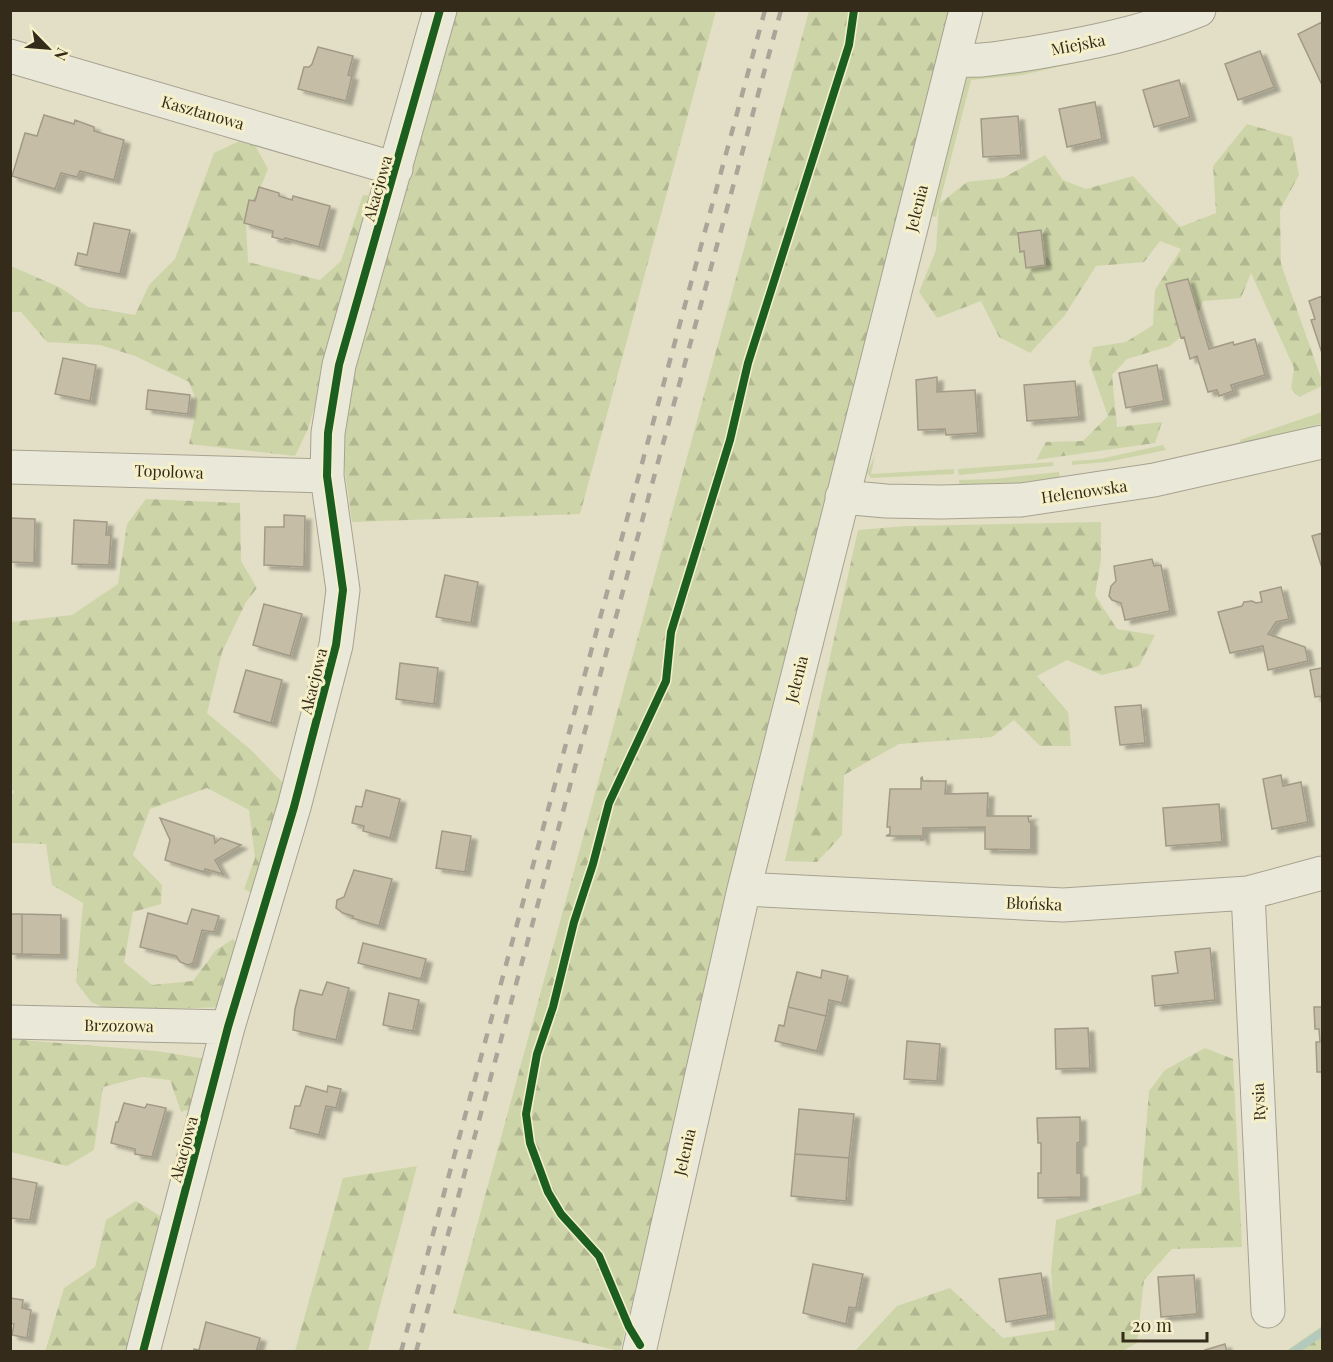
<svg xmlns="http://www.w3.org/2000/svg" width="1333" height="1362" font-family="'Playfair Display',serif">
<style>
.grass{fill:#cdd5a8}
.forest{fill:url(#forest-firs)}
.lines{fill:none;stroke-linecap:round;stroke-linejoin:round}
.stream{stroke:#b3c9be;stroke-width:8}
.building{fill:#c6bda7;stroke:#a29a86;stroke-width:1.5;filter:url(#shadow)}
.minor-casing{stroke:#a7a290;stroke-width:35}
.minor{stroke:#eae8d9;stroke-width:33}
.rail{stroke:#a9a699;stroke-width:4.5;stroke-dasharray:10 10;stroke-linecap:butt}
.cycleway-casing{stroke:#f6f0ca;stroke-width:11}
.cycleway{stroke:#1b5e20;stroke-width:8}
.labels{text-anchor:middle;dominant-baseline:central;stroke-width:6;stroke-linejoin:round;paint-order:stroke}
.street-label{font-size:16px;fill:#342b1a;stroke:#f6f0ca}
</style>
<defs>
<pattern id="forest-firs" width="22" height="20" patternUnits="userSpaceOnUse" patternTransform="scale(1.5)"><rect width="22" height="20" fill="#cdd5a8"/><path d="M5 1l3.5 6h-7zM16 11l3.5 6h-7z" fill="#b1b790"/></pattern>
<filter id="shadow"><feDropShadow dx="6" dy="4" stdDeviation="1.5" flood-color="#0004"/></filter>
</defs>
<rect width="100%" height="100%" fill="#e3dfc6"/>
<path class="grass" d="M1083,54L1084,61L1022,75L971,80L936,217L931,216L965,81L971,70Z
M1322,412V423L1242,448L1240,440Z
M1163,445L1166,450L1107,462L1072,465V461L1100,459Z
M875,455L871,474L954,469V474L871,478L867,473Z
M1053,462V466L959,475L958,469Z
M1059,472L1060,479L1056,484L960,490L959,480L993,479Z"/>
<path class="forest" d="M455,11H716L580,514L352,522L340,436L351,366Z
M809,11H953L620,1351L453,1313Z
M1247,124L1292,137L1299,175L1280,210L1281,264L1321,378L1322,377V386L1299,397L1291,389L1294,368L1251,273L1241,298L1203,301L1193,326L1170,346L1127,359L1112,375L1117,427L1162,422L1155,443L1036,460L1046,442L1083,441L1108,416L1089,362L1093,347L1126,342L1153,325L1155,290L1181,249L1160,241L1144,262L1096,266L1065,315L1030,353L999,337L981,301L937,318L919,292L936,250L939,204L967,182L1003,178L1045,155L1063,180L1086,189L1133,176L1180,227L1216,213L1213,166Z
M250,136L268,169L246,224L248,262L320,280L341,261L363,195L379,196L361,248L308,429L295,456L189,444L194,421L195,397L189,382L135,356L100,345L47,342L21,312H11V266L61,288L88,307L135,315L149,285L175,259L214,153Z
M146,499L240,503L241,561L257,588L246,602L222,652L207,713L251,750L287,787L253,894L244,889L255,858L249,810L207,788L150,809L133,855L162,885L161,904L133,912L124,962L152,985L193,981L216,950L233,939L244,955L224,1007L112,1011L91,1002L76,982L83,903L52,885L46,844L11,843L10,797L14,792L10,786L11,622L72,615L118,584L127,524Z
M1101,522V560L1095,595L1117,629L1155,635L1139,666L1102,675L1067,660L1037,676L1068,712L1071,746H1040L1014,720L992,737L899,744L844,775L842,835L817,862L785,861L858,530L906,526Z
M10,1039L157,1051L206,1059L191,1109L181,1112L170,1080L142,1077L103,1087L94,1150L67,1166L11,1152Z
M1205,1048L1233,1059L1242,1247L1172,1249L1144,1280L1137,1343L1121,1352L855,1351L897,1306L950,1288L1003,1338L1055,1330L1051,1270L1056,1220L1141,1193L1149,1091L1165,1070Z
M417,1166L368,1351H295L343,1178Z
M136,1201L160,1216L156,1257L128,1351L45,1352L64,1288L95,1267L106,1220Z
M1322,1326V1351H1286Z"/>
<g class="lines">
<path class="stream" d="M1293,1352L1322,1332"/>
</g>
<path class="building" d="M1322,22V85L1298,34Z
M318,47L353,56L348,75L352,76L346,101L298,89L304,67H309L312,64Z
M1260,51L1274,87L1238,100L1225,64Z
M1179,80L1190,117L1154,127L1143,90Z
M1095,102L1102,139L1067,147L1059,109Z
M44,115L74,124L75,120L94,127V131L124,140L114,180L80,171L77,177L61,173L55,189L12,176L25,133L37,136Z
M1018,116L1021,155L983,157L981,119Z
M259,187L279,193V196L292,200L293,196L330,206L319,247L285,238L284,240L272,237L273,231L244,223L249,200L255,201Z
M94,223L130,230L120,274L75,265L78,253L87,255Z
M1041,230L1045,265L1026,268L1024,251L1020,252L1018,233Z
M1188,279L1209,349L1233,342L1234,345L1255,339L1265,375L1231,385L1233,391L1219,396L1217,390L1208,392L1197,356L1190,359L1184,337L1181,338L1166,284Z
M1322,296V353L1311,320L1315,319L1309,301Z
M63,358L96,365L90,401L55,394Z
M1157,365L1164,401L1126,408L1119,373Z
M937,377V392L975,390L978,433L946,435L945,429L918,430L916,380Z
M1075,381L1079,417L1027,421L1024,385Z
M148,390L190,395L188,414L146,409Z
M284,515L305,516L304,567L264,565L265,527H284Z
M10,518L35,519L34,563L10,562Z
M74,520L107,522L106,535H111L109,565L72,564Z
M1322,533V568L1312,536Z
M1152,559L1154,566L1161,565L1170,611L1125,620L1121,603L1112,600L1109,596L1111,586L1116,581L1114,566Z
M445,575L478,582L471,623L436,617Z
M1281,587L1289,619L1276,622L1268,634L1305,647L1308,661L1268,670L1263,646L1230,653L1218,612L1242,606L1244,602L1252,601L1256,603L1262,602L1260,592Z
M264,604L302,614L290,656L253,645Z
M400,663L438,668L434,704L396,699Z
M1322,668V696L1315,697L1310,670Z
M246,670L282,680L271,723L234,712Z
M1141,705L1145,743L1120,745L1115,707Z
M1281,775L1283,786L1301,782L1308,822L1272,829L1263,779Z
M922,777L923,781H946L945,794L988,793L987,816H1032L1028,817L1029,822H1031V850L985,849V827L923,828V840H921V836H886L890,834V827H887L890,789H921V778Z
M366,790L400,799L390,838L363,831L364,826L352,823L356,806L362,807Z
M1219,804L1222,842L1166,846L1163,808Z
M160,818L214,836L215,843L221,838L241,845L215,860L223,874L205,869L204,872L165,860L170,840Z
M442,831L471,836L465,872L436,868Z
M354,870L392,879L379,926L352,918L353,916L343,913L336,908L337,900L344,897Z
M192,909L219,916L214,932L202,930L193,963L188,965L180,962L176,956L140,947L148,913L187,924Z
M10,914H22V954H10Z
M22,914L61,915V955L22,954Z
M363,943L426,959L421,979L358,963Z
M1210,948L1215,1000L1155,1006L1152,976L1178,973L1175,952Z
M822,970L848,976L842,1003L829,1000L826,1016L788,1007L797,972L821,978Z
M327,982L349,988L336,1040L293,1030L295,1009L300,990L322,995Z
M389,993L419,1000L413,1031L383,1025Z
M788,1007L826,1016L817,1051L775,1041L779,1025L784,1026Z
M1314,1007H1322V1072H1317L1316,1042H1320L1319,1029H1315Z
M1088,1028L1090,1068L1056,1069L1055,1029Z
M907,1041L940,1044L937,1081L904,1079Z
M306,1086L327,1092L328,1086L341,1089L336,1108L326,1106L319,1135L290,1128L295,1106H300Z
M124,1103L145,1108L147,1104L166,1108L152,1157L135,1154V1149L111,1143L116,1122H118Z
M799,1109L854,1114L849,1158L795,1154Z
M1080,1117V1142L1077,1143V1173H1081V1197L1038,1198V1173H1041V1143H1038L1037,1118Z
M795,1154L849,1158L846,1201L791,1196Z
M10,1178L37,1183L30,1220L10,1218Z
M813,1264L863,1274L856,1308L849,1307L846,1324L803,1313Z
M1041,1273L1048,1315L1006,1322L999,1279Z
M1194,1275L1197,1314L1161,1317L1158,1277Z
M10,1298L23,1300L22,1308L31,1310L27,1338L12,1335L14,1324L10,1323Z
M206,1322L260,1338L256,1352H193L194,1349L199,1350Z
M1225,1344L1227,1352H1206L1205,1350Z"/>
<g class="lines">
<defs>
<path id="minor" d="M10,56L396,169
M954,59C979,63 1002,57 1027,54C1086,44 1143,33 1199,10
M10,467L327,476
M842,497L886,501L941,502L1021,500L1154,480L1322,442
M744,889L1063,905L1248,893L1322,873
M1248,893L1268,1311
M10,1022L228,1027
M143,1352L228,1027L294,807L336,645L343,590L327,476L328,433L339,365L440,10
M639,1352L744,889L966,10"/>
</defs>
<use href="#minor" class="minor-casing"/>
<use href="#minor" class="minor"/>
<path class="rail" d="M401,1352L765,10
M416,1352L781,10"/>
<defs>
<path id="cycleway" d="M640,1345L629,1327L599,1256L561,1214L548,1192L530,1143L526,1114L537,1054L553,1007L574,922L593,864L609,803L666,681L671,632L730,440L748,363L849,45L854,10
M143,1352L228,1027L294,807L336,645L343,590L327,476L328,433L339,365L440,10"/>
</defs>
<use href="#cycleway" class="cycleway-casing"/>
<use href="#cycleway" class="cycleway"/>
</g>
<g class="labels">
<g class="street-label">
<text transform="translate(1078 44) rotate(-11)">Miejska</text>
<text transform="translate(203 112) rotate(16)">Kasztanowa</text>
<text transform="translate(377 188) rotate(-74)">Akacjowa</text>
<text transform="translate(916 208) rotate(-76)">Jelenia</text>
<text transform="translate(169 471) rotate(2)">Topolowa</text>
<text transform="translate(1084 491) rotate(-8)">Helenowska</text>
<text transform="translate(796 679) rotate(-76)">Jelenia</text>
<text transform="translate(313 681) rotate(-76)">Akacjowa</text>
<text transform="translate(1034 903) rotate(2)">Błońska</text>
<text transform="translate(119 1025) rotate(1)">Brzozowa</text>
<text transform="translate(1258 1102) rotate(-93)">Rysia</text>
<text transform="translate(183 1149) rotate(-75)">Akacjowa</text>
<text transform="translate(684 1152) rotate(-77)">Jelenia</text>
</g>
</g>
<rect width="1333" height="1362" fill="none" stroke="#342b1a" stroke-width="24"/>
<g transform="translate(48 48) rotate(115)" stroke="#f6f0ca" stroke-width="4.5" paint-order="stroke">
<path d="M0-4.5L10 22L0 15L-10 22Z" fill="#342b1a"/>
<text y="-9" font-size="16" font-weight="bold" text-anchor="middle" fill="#342b1a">N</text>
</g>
<path d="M1123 1332v9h84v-9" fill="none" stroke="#342b1a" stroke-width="3"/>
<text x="1132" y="1332" font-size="18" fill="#342b1a" stroke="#f6f0ca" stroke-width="4.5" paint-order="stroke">20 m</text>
</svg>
